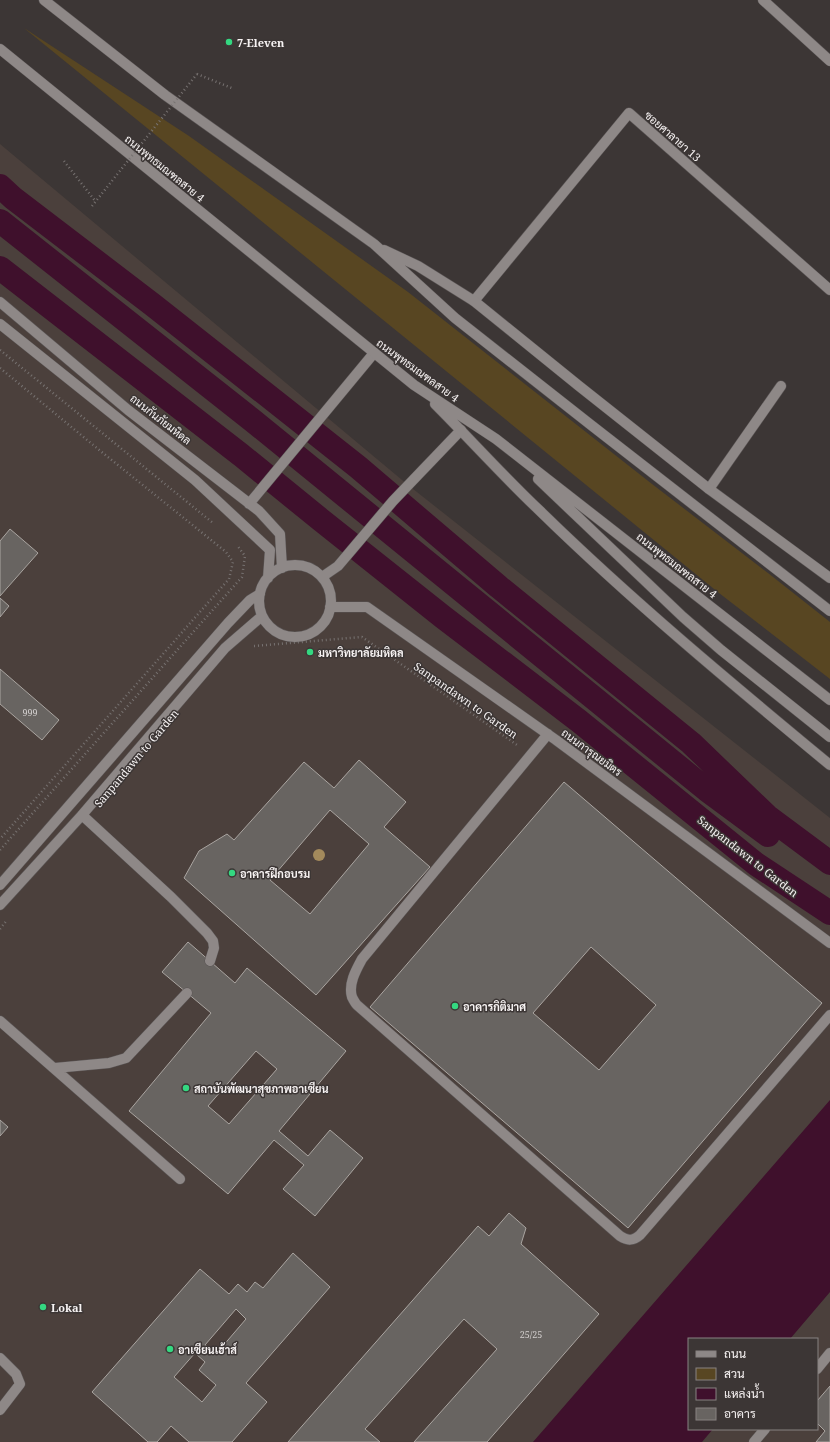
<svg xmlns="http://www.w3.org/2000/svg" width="830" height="1442" font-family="'Noto Serif',Sarabun,serif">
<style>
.built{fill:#4b403c;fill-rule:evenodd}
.green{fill:#584622}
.water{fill:#3f102c}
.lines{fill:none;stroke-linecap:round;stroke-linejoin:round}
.canal{stroke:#3f102c;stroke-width:24}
.building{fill:#686461;stroke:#aaa5a1;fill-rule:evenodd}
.service-casing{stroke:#5a5555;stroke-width:11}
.minor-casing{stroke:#5a5555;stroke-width:11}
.secondary-casing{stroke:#5a5555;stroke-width:11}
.path{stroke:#777271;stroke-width:2.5;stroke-dasharray:1 3;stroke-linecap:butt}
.service{stroke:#8e8887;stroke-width:10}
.minor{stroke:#8e8887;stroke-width:10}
.secondary{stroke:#8e8887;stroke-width:10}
.path-bridge{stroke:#777271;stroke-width:2.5;stroke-dasharray:1 3;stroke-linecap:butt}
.tree{fill:#a38a5c}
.poi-dot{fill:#34d881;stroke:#3c3635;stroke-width:1.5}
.labels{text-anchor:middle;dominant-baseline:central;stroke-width:3;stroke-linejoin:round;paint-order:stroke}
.number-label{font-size:9px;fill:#d3cfce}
.poi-label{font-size:11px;font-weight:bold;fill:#f7f3f3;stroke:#3c3635;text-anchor:start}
.street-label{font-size:11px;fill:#f7f3f3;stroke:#3c3635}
</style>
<rect width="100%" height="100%" fill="#3c3635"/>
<path class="built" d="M0,144L408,485L830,818V1442H0ZM689,1339H817V1429H689Z"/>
<path class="green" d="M24,28L189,136L408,292L652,484L768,573L830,622V679L719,593Z"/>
<path class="water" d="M830,1100V1292L790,1339H689V1429H713L702,1442H533Z"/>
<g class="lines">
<path class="canal" d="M0,186L13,198L153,305L358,467L499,587L691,743L767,816L830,863
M0,221L252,420L707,790L768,835
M0,268L241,455L321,520L443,617L579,721L756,864L830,913"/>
</g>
<path class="building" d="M10,529L38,553L0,596V541Z
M0,598L9,606L0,617Z
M0,669L59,720L42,740L0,704Z
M359,760L406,802L384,827L430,867L316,995L184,878L199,851L227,834L234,840L304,762L334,788ZM330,810L369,844L310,914L270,880Z
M564,782L822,1003L628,1228L370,1007ZM591,947L656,1005L599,1070L533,1013Z
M188,942L235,983L247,968L346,1051L279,1131L308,1156L330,1130L363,1158L315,1216L283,1189L304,1165L274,1140L228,1194L129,1111L211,1013L162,972ZM256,1051L277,1069L229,1124L208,1106Z
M0,1120L8,1127L0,1136Z
M509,1213L526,1228L521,1244L599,1314L487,1442H414L497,1349L464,1319L365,1429L380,1442H288L478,1226L489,1236Z
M293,1253L330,1287L246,1383L267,1402L232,1442H189L171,1426L157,1442H148L92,1392L200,1269L229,1294L238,1284L247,1292L255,1282L263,1288ZM236,1309L246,1319L216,1354L205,1345ZM195,1353L205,1362L199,1370L216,1385L202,1402L174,1377Z
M830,1386V1442H816L825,1431L817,1423V1401Z"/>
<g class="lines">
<defs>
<path id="service" d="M0,302L128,410L259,511L280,534L282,568
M0,324L195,480L270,550L268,578
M709,489L781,386
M249,504L374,353
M259 601a36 36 0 1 1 72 0a36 36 0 1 1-72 0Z
M322,577L338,566L393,501L461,430
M330,607H367L556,740L830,943
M548,734L362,959C356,970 348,984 352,997C353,999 355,1003 357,1005L620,1236C628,1241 633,1241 640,1235L830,1015
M82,815L171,897L207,933L213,941L214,948L210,961
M0,885L228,623L250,600L260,594
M0,905L82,815L225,648L262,616
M0,1021L180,1179
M55,1068L109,1063L126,1058L187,993
M0,1358L16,1374L20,1384L0,1410
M817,1369L830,1353
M754,1442L765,1429"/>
<path id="minor" d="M763,0L830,61
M474,301L629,113L830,290"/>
<path id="secondary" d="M44,0L165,95L374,244L455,318L591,425L830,611
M0,49L414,385L496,439L830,700
M384,250L418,266L474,301L579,386L709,489L830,578
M435,404C470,439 503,476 539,510C631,600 731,683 830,765
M538,479L683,617L721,650L830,737"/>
</defs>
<use href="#service" class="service-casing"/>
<use href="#minor" class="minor-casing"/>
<use href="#secondary" class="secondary-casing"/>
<path class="path" d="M197,74L234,89
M64,161L96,202
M0,350L213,523
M0,368L98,449L226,552L233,562L229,579L0,839
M254,646L362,637L517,745
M0,850L242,577L245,556L237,545
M0,929L7,920"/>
<use href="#service" class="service"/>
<use href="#minor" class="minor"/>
<use href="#secondary" class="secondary"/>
<path class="path-bridge" d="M92,206L197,74"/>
</g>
<circle class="tree" cx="319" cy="855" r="6"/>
<g class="poi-dot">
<circle cx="229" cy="42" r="4"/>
<circle cx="310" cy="652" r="4"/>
<circle cx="232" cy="873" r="4"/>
<circle cx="455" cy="1006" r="4"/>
<circle cx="186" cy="1088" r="4"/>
<circle cx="43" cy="1307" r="4"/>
<circle cx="170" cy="1349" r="4"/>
</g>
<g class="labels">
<g class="number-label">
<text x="30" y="712">999</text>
<text x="531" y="1334">25/25</text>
</g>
<g class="poi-label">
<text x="237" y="42">7-Eleven</text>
<text x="318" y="652">มหาวิทยาลัยมหิดล</text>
<text x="240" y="873">อาคารฝึกอบรม</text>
<text x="463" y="1006">อาคารกิติมาศ</text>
<text x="194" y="1088">สถาบันพัฒนาสุขภาพอาเซียน</text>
<text x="51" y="1307">Lokal</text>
<text x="178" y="1349">อาเซียนเฮ้าส์</text>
</g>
<g class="street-label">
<text transform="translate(673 136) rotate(41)">ซอยศาลายา 13</text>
<text transform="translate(165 168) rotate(39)">ถนนพุทธมณฑลสาย 4</text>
<text transform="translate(418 370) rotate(36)">ถนนพุทธมณฑลสาย 4</text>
<text transform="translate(161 419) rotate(38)">ถนนกันภัยมหิดล</text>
<text transform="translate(677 565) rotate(38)">ถนนพุทธมณฑลสาย 4</text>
<text transform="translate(466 700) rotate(35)">Sanpandawn to Garden</text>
<text transform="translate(592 752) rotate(36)">ถนนการุณยมิตร</text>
<text transform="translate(136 758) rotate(-50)">Sanpandawn to Garden</text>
<text transform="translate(748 856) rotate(38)">Sanpandawn to Garden</text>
</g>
</g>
<rect x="688" y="1338" width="130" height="92" fill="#3c3635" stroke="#878281"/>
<rect x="696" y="1351" width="20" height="6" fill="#8e8887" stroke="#878281"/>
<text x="724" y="1358" font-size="12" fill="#f7f3f3">ถนน</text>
<rect x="696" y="1368" width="20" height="12" fill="#584622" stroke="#878281"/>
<text x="724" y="1378" font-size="12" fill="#f7f3f3">สวน</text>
<rect x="696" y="1388" width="20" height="12" fill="#3f102c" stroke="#878281"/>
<text x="724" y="1398" font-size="12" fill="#f7f3f3">แหล่งน้ำ</text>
<rect x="696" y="1408" width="20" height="12" fill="#686461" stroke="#878281"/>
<text x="724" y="1418" font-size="12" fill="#f7f3f3">อาคาร</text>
</svg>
